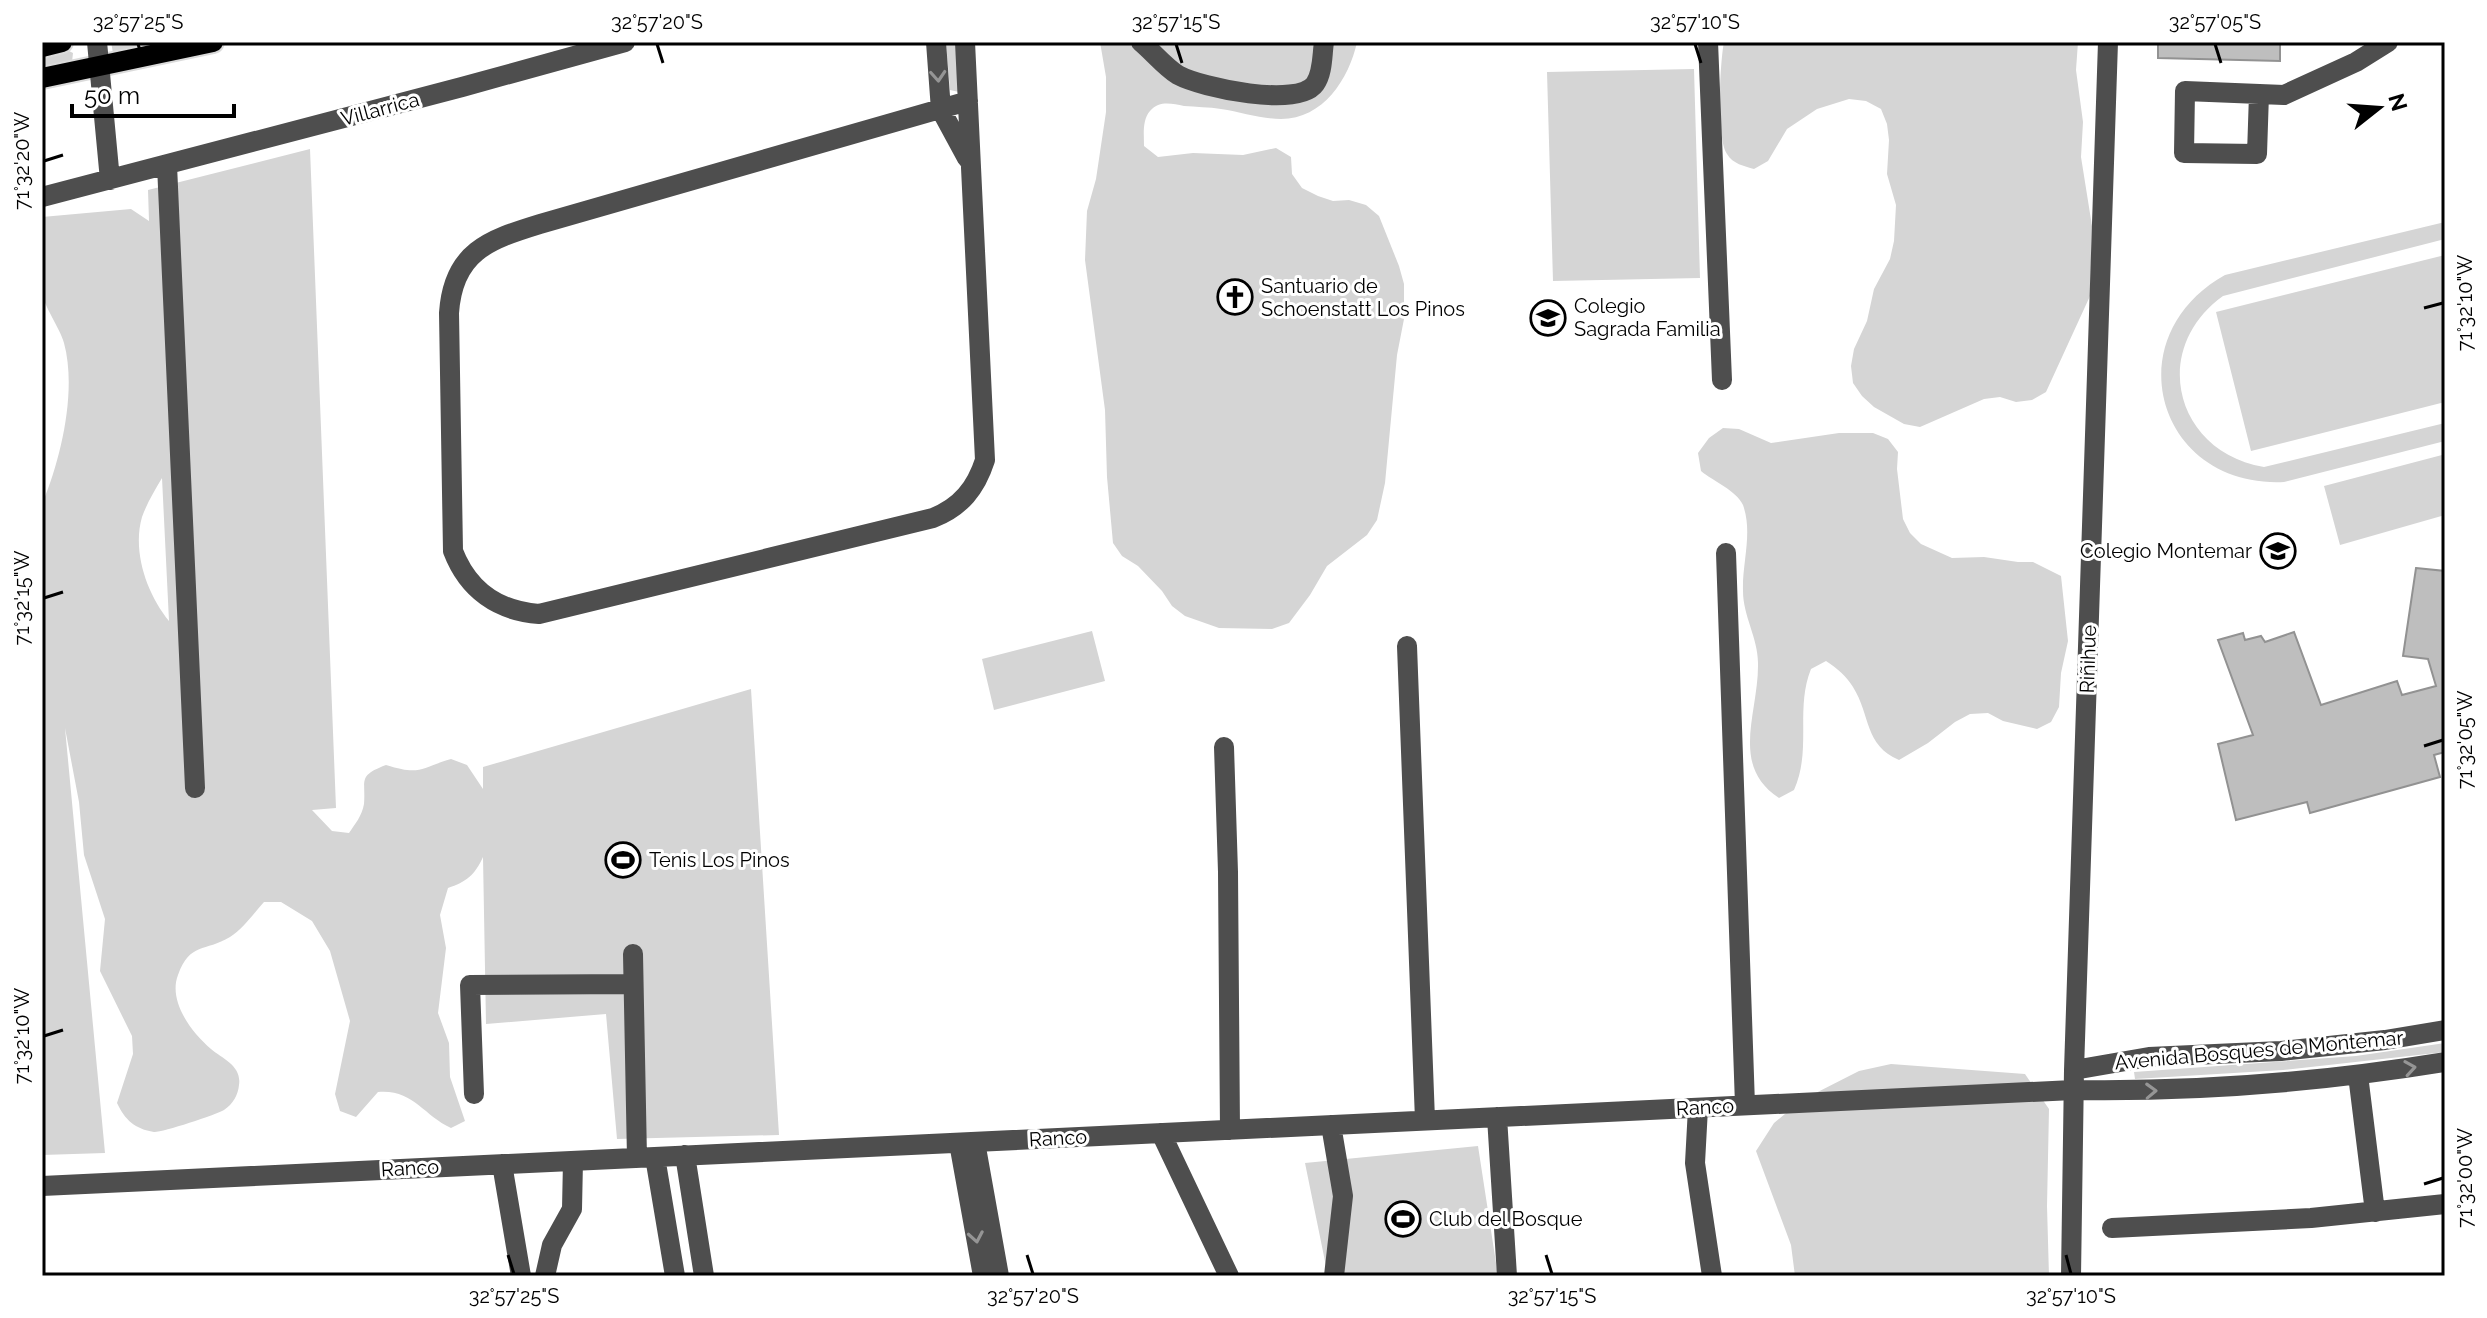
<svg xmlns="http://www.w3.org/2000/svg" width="2487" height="1318" font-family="Raleway,sans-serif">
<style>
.green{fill:#d5d5d5;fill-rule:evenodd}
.building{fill:#bebebe;stroke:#929292;stroke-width:2}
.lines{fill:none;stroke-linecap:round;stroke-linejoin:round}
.major-casing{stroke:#dbdbdb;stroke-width:24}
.minor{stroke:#4e4e4e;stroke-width:20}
.major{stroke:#000;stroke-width:20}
.oneway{stroke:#959595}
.ticks{fill:none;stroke:#000;stroke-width:3}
.labels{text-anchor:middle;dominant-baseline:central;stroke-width:6;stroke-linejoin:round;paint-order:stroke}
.street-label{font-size:20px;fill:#000;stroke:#fff}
.poi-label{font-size:20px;fill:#000;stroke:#fff;text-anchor:start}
.neatline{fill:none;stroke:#000;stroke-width:3}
.ticks-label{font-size:20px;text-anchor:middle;fill:#000}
</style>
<rect width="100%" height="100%" fill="#fff"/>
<path class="green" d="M111,42H165L113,53Z
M946,42H957L959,92L950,90Z
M1100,42H1357C1349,79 1323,119 1281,119C1261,119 1241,112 1221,109C1209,107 1196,107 1184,106C1172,104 1160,100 1150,111C1142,120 1144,135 1144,146L1158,157L1193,153L1243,155L1276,148L1291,157L1292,174L1302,188L1318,196L1333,201L1349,200L1366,205L1379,216L1399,266L1404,284V319L1397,355L1385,483L1377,520L1367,535L1327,566L1310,595L1289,623L1272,629L1219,628L1185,616L1172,606L1162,591L1138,566L1122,556L1113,543L1107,477L1105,410L1085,260L1087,211L1096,179L1106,112V77Z
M1724,42H2078L2076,70L2083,122L2081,157L2092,226L2090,296L2046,392L2032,400L2016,402L2000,397L1984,399L1920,427L1904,424L1874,407L1862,396L1853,383L1851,366L1854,349L1867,321L1874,289L1890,259L1894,241L1896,205L1887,174L1889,140L1887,124L1881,109L1866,101L1849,99L1817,109L1787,129L1768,161L1754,169C1744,166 1733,164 1727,154C1716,138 1720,62 1724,42Z
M69,51L73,53L72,62L42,68V57Z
M1694,69L1700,278L1553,281L1547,72Z
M310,149L336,808L312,810L332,831L349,833C355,824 362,816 364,804C366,780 357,776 386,765C421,776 420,768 451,759L467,765L483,789V767L751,689L779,1135L617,1139L606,1014L486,1024L483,857C475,875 466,882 448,888L440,915L446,948L438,1013L449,1043L450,1077L465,1121L451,1128C423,1115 413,1089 378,1092L356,1117L340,1111L335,1094L350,1021L330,951L312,921L281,902H264C253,914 243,929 230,937C205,952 190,942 178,975C168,1001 191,1032 211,1049C223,1059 242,1066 239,1085C238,1095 233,1104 224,1110C216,1115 160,1133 154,1132C135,1129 125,1120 117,1103L133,1054L132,1036L100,971L105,919L84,855L79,802L65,728L105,1153L42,1155V496L43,502C61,458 77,391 64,343C60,328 43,305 42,292C39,268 42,242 42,217L131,209L149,221L148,190ZM162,478L169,621C147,594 132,552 142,517C147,503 155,490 162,478Z
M2445,222V239L2223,296C2149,349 2175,452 2264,467L2445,423V441L2284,482C2157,488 2114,337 2225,275Z
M2445,255V402L2251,451L2216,312Z
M1723,428L1739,429L1771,443L1839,433H1873L1888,439L1898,452L1897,469L1903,519L1910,533L1921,544L1952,558L1984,557L2018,562H2033L2061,576L2068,641L2061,673L2059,707L2051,722L2037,729L2003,721L1988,713L1970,714L1955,722L1928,743L1899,760C1864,745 1871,716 1853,687C1846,676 1837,668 1826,661L1811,669C1795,708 1812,750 1794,790L1779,798C1729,765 1759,713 1758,663C1758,638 1743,616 1743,591C1742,563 1753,533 1743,505C1737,491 1713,481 1701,471L1698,453L1709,438Z
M2442,455L2445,464V515L2340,545L2324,486Z
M1092,631L1105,681L994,710L982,659Z
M2445,1043V1052L2283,1070L2135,1079L2134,1072L2356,1056Z
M1891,1064L2025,1074L2049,1109L2047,1206L2049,1276H1795L1791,1245L1756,1151L1774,1123L1802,1100L1859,1071Z
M1478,1146L1498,1276H1328L1305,1163Z"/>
<path class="building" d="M2158,42H2280V61L2158,58Z
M2416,568L2445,571V752L2434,755L2440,777L2310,813L2307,802L2236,820L2218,744L2253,735L2218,640L2243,633L2245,640L2261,636L2265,642L2294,632L2321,705L2397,681L2402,695L2436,686L2428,659L2403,656Z"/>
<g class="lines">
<defs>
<path id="major" d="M42,47L62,42
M42,78L213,42"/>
</defs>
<use href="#major" class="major-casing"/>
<path class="minor" d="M97,42L110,180
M936,42L941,110L967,158
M965,42C972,181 978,321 985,460C976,488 961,507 933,518L539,614C498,611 468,590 453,551L449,313C453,252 488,240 540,224L968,101
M1141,42C1153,52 1165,67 1178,75C1202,88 1298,108 1315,84C1323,73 1322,55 1324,42
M1708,42L1722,380
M2259,94L2257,154L2184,153L2185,91L2284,95L2356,62L2388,42
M167,165L195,788
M42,197L462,87L625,42
M1726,553L1745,1105
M1407,646L1425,1120
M1224,747L1228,872L1230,1130
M633,954L637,1158
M2074,1070L2149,1057L2281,1051L2385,1040L2445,1030
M2358,1075L2375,1212
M474,1094L470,985L633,984
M1698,1108L1695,1163L1712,1276
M1497,1117L1507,1276
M1331,1125L1343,1196L1334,1276
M1161,1133L1229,1276
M975,1142L999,1276
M959,1143L983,1276
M685,1155L704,1276
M655,1157L675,1276
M502,1164L521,1276
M42,1186L2073,1090C2197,1092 2322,1082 2445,1062
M2112,1228L2311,1218L2445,1204
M545,1276L552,1245L572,1209L573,1161
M2071,1276L2074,1070L2108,42"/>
<use href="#major" class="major"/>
</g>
<defs><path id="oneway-chevron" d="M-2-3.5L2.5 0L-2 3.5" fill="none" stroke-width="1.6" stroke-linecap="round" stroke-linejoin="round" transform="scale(2)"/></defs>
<g class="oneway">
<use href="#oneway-chevron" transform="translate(938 76) rotate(86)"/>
<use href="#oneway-chevron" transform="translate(2410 1068) rotate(-9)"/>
<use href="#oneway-chevron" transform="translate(2151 1091) rotate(-2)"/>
<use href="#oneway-chevron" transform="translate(976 1237) rotate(80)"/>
</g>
<path class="ticks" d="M138,44L144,63M657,44L663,63M1176,44L1182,63M1695,44L1701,63M2215,44L2221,63M44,161L63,155M2424,308L2443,303M44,598L63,592M2424,746L2443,740M44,1036L63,1030M2424,1184L2443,1178M508,1255L514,1274M1027,1255L1033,1274M1546,1255L1552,1274M2066,1255L2071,1274"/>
<defs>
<symbol id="church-ring" viewBox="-11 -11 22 22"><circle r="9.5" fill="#fff" stroke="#000" stroke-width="1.5"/><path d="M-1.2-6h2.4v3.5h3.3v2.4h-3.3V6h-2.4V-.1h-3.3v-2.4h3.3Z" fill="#000"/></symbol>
<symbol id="school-ring" viewBox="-11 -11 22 22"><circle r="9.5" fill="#fff" stroke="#000" stroke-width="1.5"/><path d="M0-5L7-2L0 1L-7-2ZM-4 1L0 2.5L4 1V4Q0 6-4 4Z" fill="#000"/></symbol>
<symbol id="stadium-ring" viewBox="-11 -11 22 22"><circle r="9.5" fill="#fff" stroke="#000" stroke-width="1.5"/><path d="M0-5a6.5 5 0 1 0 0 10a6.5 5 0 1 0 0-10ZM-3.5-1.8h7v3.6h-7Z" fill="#000"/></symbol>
</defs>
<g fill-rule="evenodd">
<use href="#church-ring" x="1215" y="277" width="40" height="40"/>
<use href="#school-ring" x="1528" y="298" width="40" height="40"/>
<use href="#school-ring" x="2258" y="531" width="40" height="40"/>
<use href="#stadium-ring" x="603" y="840" width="40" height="40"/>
<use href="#stadium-ring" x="1383" y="1199" width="40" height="40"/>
</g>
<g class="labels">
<g class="street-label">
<text transform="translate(380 109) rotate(-15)">Villarrica</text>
<text transform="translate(2088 659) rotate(-88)">Riñihue</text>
<text transform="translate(2259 1050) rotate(-5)">Avenida Bosques de Montemar</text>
<text transform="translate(1705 1107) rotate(-3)">Ranco</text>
<text transform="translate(1058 1138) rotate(-3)">Ranco</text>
<text transform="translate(410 1168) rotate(-3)">Ranco</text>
</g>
<g class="poi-label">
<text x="1261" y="286">Santuario de<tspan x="1261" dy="23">Schoenstatt Los Pinos</tspan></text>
<text x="1574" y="306">Colegio<tspan x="1574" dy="23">Sagrada Familia</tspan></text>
<text x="2252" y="551" text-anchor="end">Colegio Montemar</text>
<text x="649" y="860">Tenis Los Pinos</text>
<text x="1429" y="1219">Club del Bosque</text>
</g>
</g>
<rect width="2487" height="1318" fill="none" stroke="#ffffff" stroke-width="88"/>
<g transform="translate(2379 108) rotate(73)" stroke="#ffffff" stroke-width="6" paint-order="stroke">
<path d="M0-6L14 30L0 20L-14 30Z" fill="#000000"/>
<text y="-12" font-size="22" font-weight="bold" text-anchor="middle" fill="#000000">N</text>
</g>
<path d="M72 104v12h162v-12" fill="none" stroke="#000000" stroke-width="4"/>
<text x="84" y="104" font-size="24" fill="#000000" stroke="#ffffff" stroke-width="6" paint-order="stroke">50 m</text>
<rect x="44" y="44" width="2399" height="1230" class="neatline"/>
<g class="ticks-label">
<text x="138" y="29">32°57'25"S</text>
<text x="657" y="29">32°57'20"S</text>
<text x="1176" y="29">32°57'15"S</text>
<text x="1695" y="29">32°57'10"S</text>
<text x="2215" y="29">32°57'05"S</text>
<text transform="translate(22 161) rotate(-90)" y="7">71°32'20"W</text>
<text transform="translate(2465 303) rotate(-90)" y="7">71°32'10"W</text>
<text transform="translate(22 598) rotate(-90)" y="7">71°32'15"W</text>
<text transform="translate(2465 740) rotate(-90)" y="7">71°32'05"W</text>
<text transform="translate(22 1036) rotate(-90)" y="7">71°32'10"W</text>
<text transform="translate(2465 1178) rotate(-90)" y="7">71°32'00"W</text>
<text x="514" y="1303">32°57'25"S</text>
<text x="1033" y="1303">32°57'20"S</text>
<text x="1552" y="1303">32°57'15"S</text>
<text x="2071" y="1303">32°57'10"S</text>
</g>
</svg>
